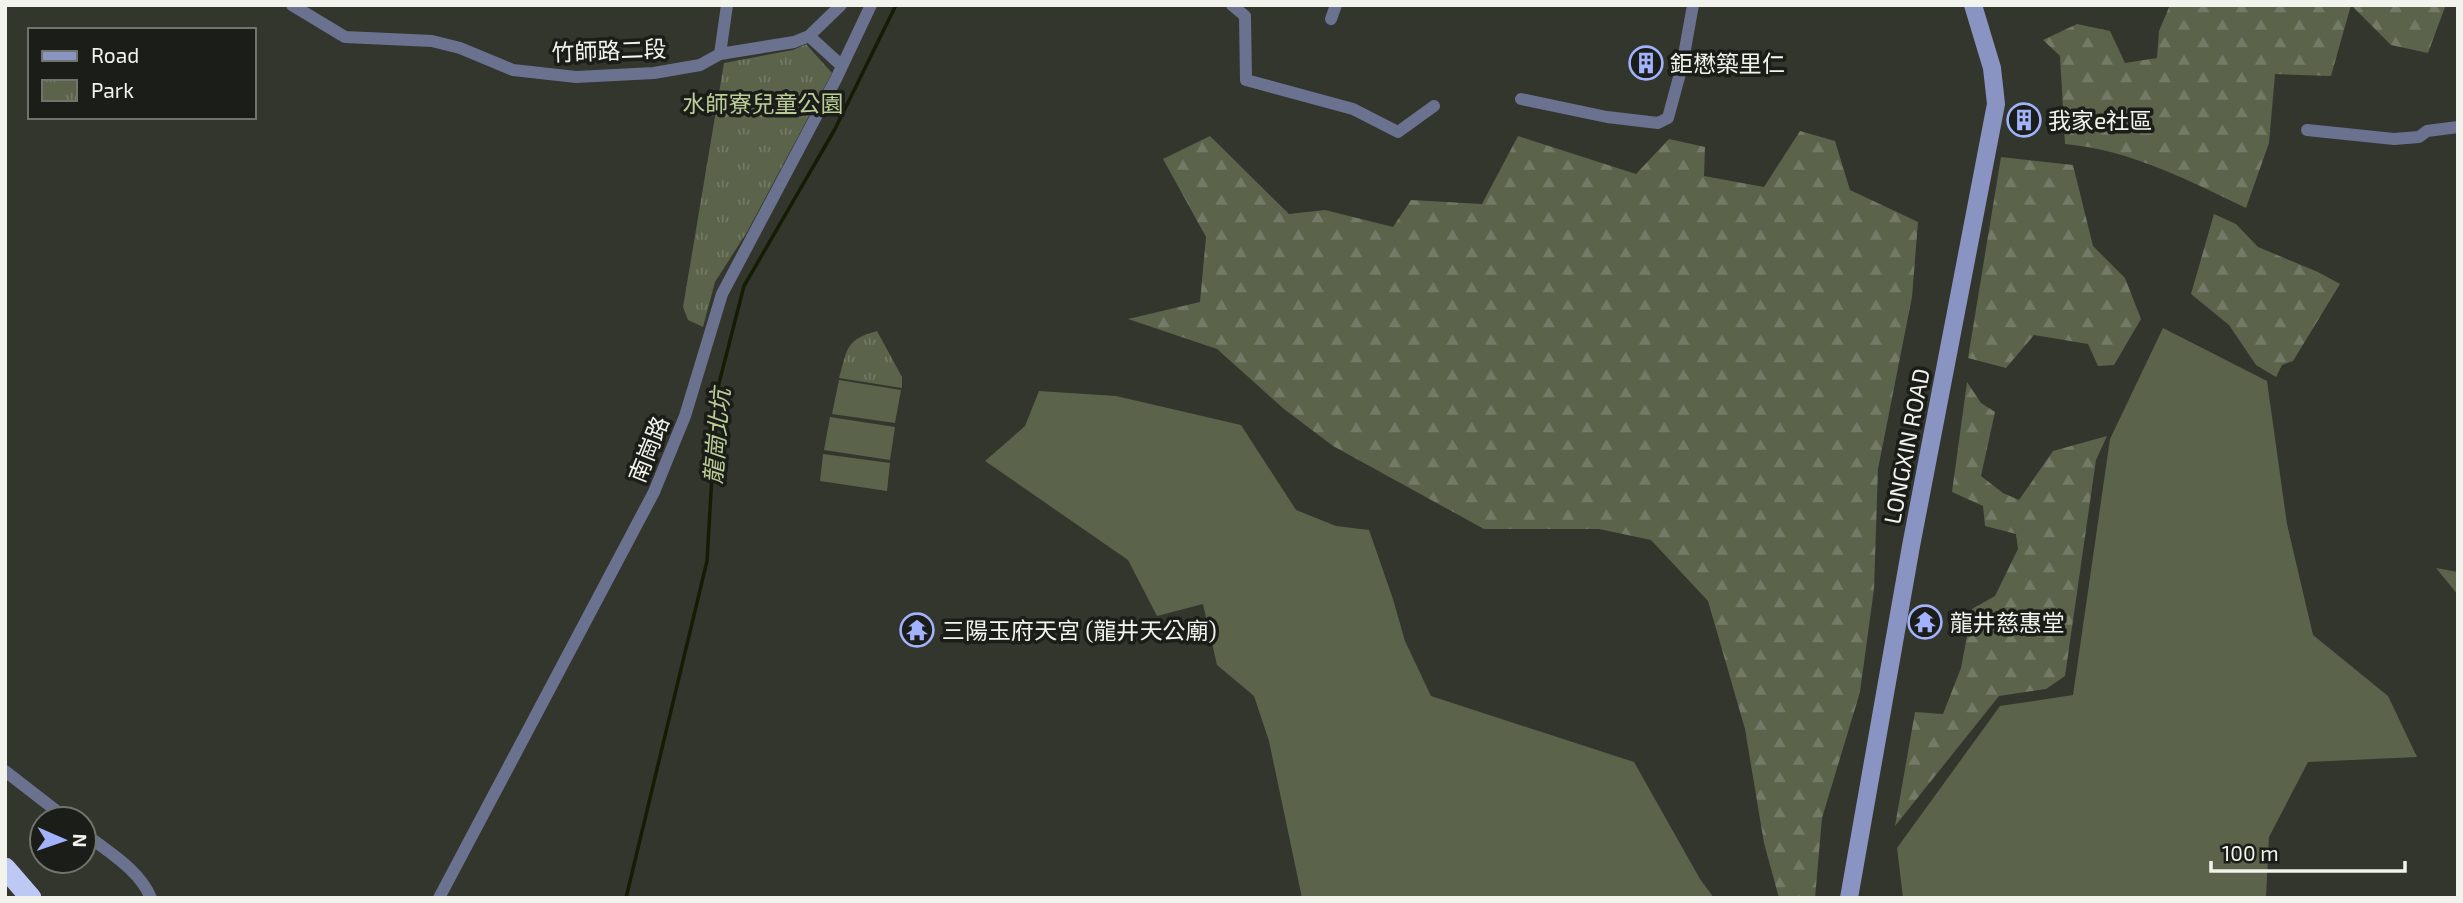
<svg xmlns="http://www.w3.org/2000/svg" width="2463" height="903" font-family="'Exo 2','Noto Sans TC',sans-serif">
<style>
.grass{fill:#5b634b}
.forest{fill:url(#forest-firs)}
.park{fill:url(#park-tufts)}
.lines{fill:none;stroke-linecap:round;stroke-linejoin:round}
.stream{stroke:#151c04;stroke-width:3.5}
.street{stroke:#6b7290;stroke-width:12}
.secondary{stroke:#8994c3;stroke-width:18}
.highway{stroke:#bdc8f4;stroke-width:21}
.labels{text-anchor:middle;dominant-baseline:central;stroke-width:7;stroke-linejoin:round;paint-order:stroke}
.street-label{font-size:23px;fill:#f1f3ec;stroke:#1b1d18}
.poi-label{font-size:23px;fill:#f1f3ec;stroke:#1b1d18;text-anchor:start}
.park-label{font-size:23px;fill:#bccd98;stroke:#1b1d18}
.water-label{font-size:24px;font-style:italic;fill:#bbcc97;stroke:#1b1d18}
</style>
<defs>
<pattern id="forest-firs" width="22" height="20" patternUnits="userSpaceOnUse" patternTransform="scale(1.75)"><rect width="22" height="20" fill="#5b634b"/><path d="M5 1l3.5 6h-7zM16 11l3.5 6h-7z" fill="#737a65"/></pattern>
<pattern id="park-tufts" width="24" height="20" patternUnits="userSpaceOnUse" patternTransform="scale(1.75)"><rect width="24" height="20" fill="#5b634b"/><path d="M3 7l-1-3M5 7V3M7 7l1-3M15 17l-1-3M17 17v-4M19 17l1-3" fill="none" stroke="#737a65"/></pattern>
</defs>
<rect width="100%" height="100%" fill="#33362c"/>
<path class="grass" d="M2163,328L2267,381L2287,524L2313,635L2388,696L2417,757L2308,762L2269,837L2266,898H1903L1897,848L2000,706L2073,695L2110,439Z
M839,380L901,390L895,423L832,414Z
M1039,391L1116,396L1241,425L1296,510L1336,526L1369,530L1393,599L1405,641L1431,696L1634,762L1700,879L1714,898H1302L1269,741L1254,696L1217,665L1203,604L1157,616L1128,560L985,461L1025,426Z
M830,417L895,427L890,460L824,450Z
M823,454L890,463L887,491L820,481Z
M2436,568L2458,572V595Z"/>
<path class="forest" d="M2170,5H2351L2331,76L2275,74L2269,143L2246,208C2188,180 2130,150 2065,144L2060,56L2043,40L2077,24L2110,31L2125,63L2157,58L2159,31Z
M2351,5H2448L2445,7L2428,53L2391,45Z
M1800,131L1835,141L1850,190L1918,222L1912,297L1878,469L1874,589L1860,692L1822,818L1815,898H1779L1764,843L1745,729L1708,601L1651,540L1599,529H1484L1333,446L1284,409L1217,349L1128,319L1200,302L1206,237L1163,159L1210,136L1289,214L1325,210L1393,227L1411,200L1482,204L1518,136L1636,174L1669,139L1705,147L1704,176L1764,187Z
M2001,157L2073,165L2093,246L2125,278L2141,319L2114,365L2098,366L2088,344L2034,335L2006,368L1968,358Z
M2214,214L2236,224L2258,247L2318,272L2340,284L2293,361L2282,365L2276,377L2256,365L2229,325L2191,294Z
M1967,382L1981,403L1995,412L1981,476L2003,493L2019,500L2053,451L2107,436L2096,460L2065,676L2046,689L1999,696L1895,826L1915,712L1943,714L1961,668L1972,609L1995,596L2018,549L2016,534L1985,526L1983,506L1952,492Z"/>
<path class="park" d="M806,44L832,73L747,232L715,282L703,327L688,320L683,307L724,63L793,50Z
M877,331L902,377V388L839,378C848,348 845,340 877,331Z"/>
<g class="lines">
<path class="stream" d="M626,898L707,561L717,391L744,286L835,129L896,5"/>
<path class="street" d="M292,5L345,37L432,41L460,48L513,70L576,77L654,73L700,65L720,54L794,42L809,36L841,5
M1232,5L1245,16L1246,80L1353,109L1398,132L1434,106
M1331,19L1336,5
M809,36L842,66
M720,54L727,5
M1521,99L1607,117L1658,123L1668,118L1682,66L1693,5
M2307,130L2394,139L2419,137L2427,131L2458,127
M5,771L67,819
M84,833C108,852 139,869 151,898
M439,898L654,492L685,416L722,294L836,79L871,5"/>
<path class="secondary" d="M1849,898L1911,546L1996,104L1992,68L1973,5"/>
<path class="highway" d="M5,868L31,898"/>
</g>
<defs>
<symbol id="building-ring" viewBox="-11 -11 22 22"><circle r="9.5" fill="#1b1d18" stroke="#a2b2fd" stroke-width="1.5"/><path d="M-4-6H4V6H1V3H-1V6H-4ZM-2.5-4.3h1.7v1.8h-1.7ZM.8-4.3h1.7v1.8H.8ZM-2.5-1h1.7V.8h-1.7ZM.8-1h1.7V.8H.8Z" fill="#a2b2fd"/></symbol>
<symbol id="temple-ring" viewBox="-11 -11 22 22"><circle r="9.5" fill="#1b1d18" stroke="#a2b2fd" stroke-width="1.5"/><path d="M0-6L5-2H3V0L6.5 2.5H4V6H1.5V3h-3V6H-4V2.5H-6.5L-3 0V-2H-5Z" fill="#a2b2fd"/></symbol>
</defs>
<g fill-rule="evenodd">
<use href="#building-ring" x="1627" y="44" width="38" height="38"/>
<use href="#building-ring" x="2005" y="101" width="38" height="38"/>
<use href="#temple-ring" x="1906" y="603" width="38" height="38"/>
<use href="#temple-ring" x="898" y="611" width="38" height="38"/>
</g>
<g class="labels">
<g class="street-label">
<text transform="translate(609 50) rotate(-2)">竹師路二段</text>
<text transform="translate(1906 446) rotate(-79)">LONGXIN ROAD</text>
<text transform="translate(648 449) rotate(-68)">南崗路</text>
</g>
<g class="poi-label">
<text x="1670" y="63">鉅懋築里仁</text>
<text x="2048" y="120">我家e社區</text>
<text x="1950" y="622">龍井慈惠堂</text>
<text x="942" y="630">三陽玉府天宮 (龍井天公廟)</text>
</g>
<g class="park-label">
<text x="763" y="103">水師寮兒童公園</text>
</g>
<g class="water-label">
<text transform="translate(716 436) rotate(-85)">龍崗北坑</text>
</g>
</g>
<rect width="2463" height="903" fill="none" stroke="#f1f3ec" stroke-width="14"/>
<rect x="28" y="28" width="228" height="91" fill="#1b1d18" stroke="#71736d" stroke-width="2"/>
<rect x="42" y="51" width="35" height="10" fill="#8994c3" stroke="#71736d" stroke-width="2"/>
<text x="91" y="63" font-size="21" fill="#f1f3ec">Road</text>
<rect x="42" y="80" width="35" height="21" fill="url(#park-tufts)" stroke="#71736d" stroke-width="2"/>
<text x="91" y="98" font-size="21" fill="#f1f3ec">Park</text>
<g transform="translate(63 840) rotate(92)"><circle r="33" fill="#1b1d18" stroke="#71736d" stroke-width="2"/>
<path d="M0-5L12 26L0 18L-12 26Z" fill="#a2b2fd"/>
<text y="-10" font-size="19" font-weight="bold" text-anchor="middle" fill="#f1f3ec">N</text>
</g>
<path d="M2211 861v10h194v-10" fill="none" stroke="#f1f3ec" stroke-width="3.5"/>
<text x="2222" y="861" font-size="21" fill="#f1f3ec" stroke="#1b1d18" stroke-width="5" paint-order="stroke">100 m</text>
</svg>
